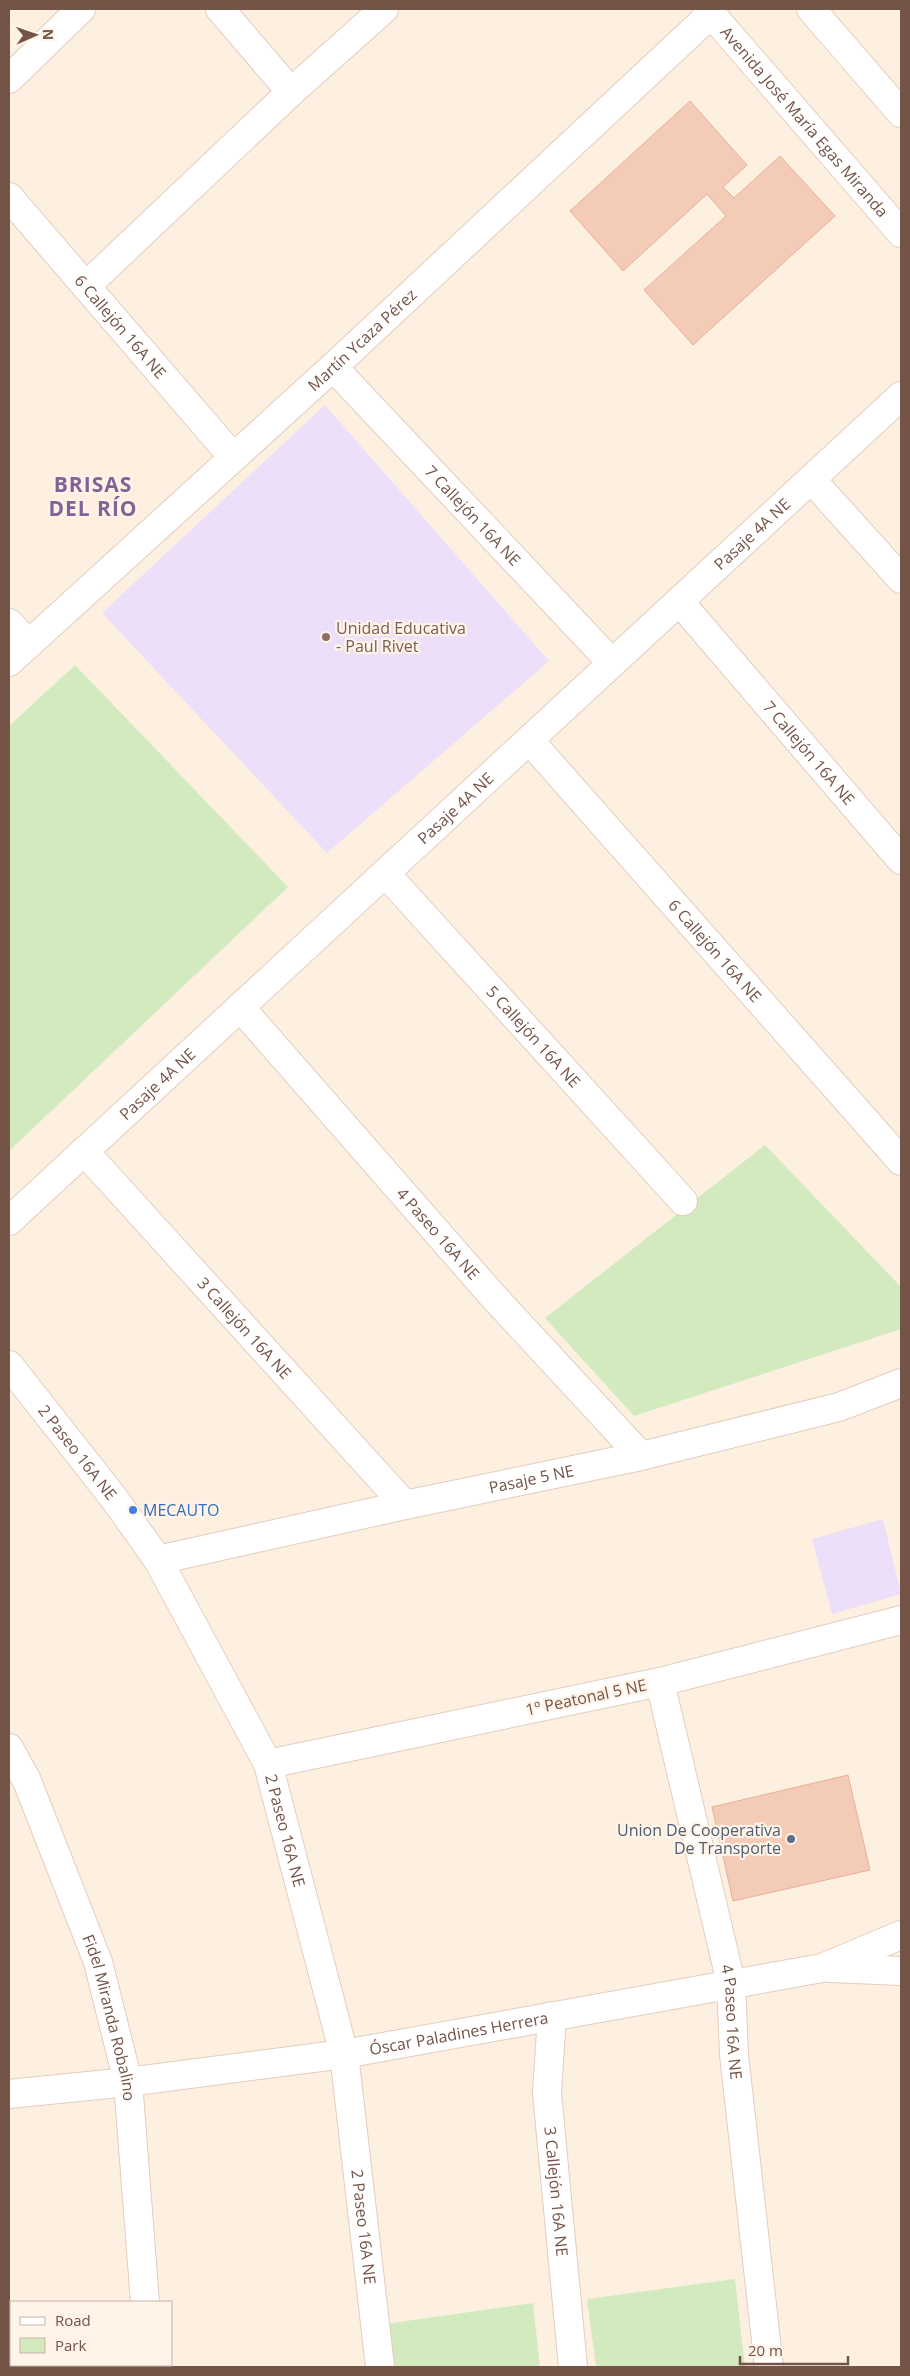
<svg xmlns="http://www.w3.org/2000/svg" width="910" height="2376" font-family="'Open Sans',sans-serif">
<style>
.education{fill:#eddef9}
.green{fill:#d3eabf}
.building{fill:#f3cbb7;stroke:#e6b097}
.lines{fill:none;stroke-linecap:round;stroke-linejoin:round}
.minor-casing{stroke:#e3cdbf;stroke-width:30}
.secondary-casing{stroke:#e8cebc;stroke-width:30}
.minor{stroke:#fff;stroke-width:28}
.secondary{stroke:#fff;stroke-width:28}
.education-dot{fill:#8d6e63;stroke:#fff4e7;stroke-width:2}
.shop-dot{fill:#3f7fe0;stroke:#fff4e7;stroke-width:2}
.service-dot{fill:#5c6f8a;stroke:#fff4e7;stroke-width:2}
.labels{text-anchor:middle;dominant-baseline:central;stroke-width:4.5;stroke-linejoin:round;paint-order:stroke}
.street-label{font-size:16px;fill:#745447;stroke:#fff4e7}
.education-label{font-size:16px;fill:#785e54;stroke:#fff4e7;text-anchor:start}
.shop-label{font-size:16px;fill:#366cbe;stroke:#fff4e7;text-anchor:start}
.service-label{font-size:16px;fill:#4e5e75;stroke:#fff4e7;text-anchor:end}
.district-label{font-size:21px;font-weight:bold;letter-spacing:1px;fill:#836298;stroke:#fff4e7}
</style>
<rect width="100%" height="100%" fill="#fdf0e1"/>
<path class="education" d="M325,405L549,661L327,853L102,613Z
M883,1519L901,1594L832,1614L812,1539Z"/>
<path class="green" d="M75,665L288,887L9,1151V726Z
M765,1145L901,1287V1329L634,1416L545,1318Z
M735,2279L745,2367H596L587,2299Z
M533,2303L540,2367H391L385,2324Z"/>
<path class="building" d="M690,101L747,165L723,187L734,198L780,156L835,216L693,345L644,290L726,216L707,194L623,271L570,211Z
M848,1775L870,1870L733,1901L712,1807Z"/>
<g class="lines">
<defs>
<g id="minor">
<path d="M220,9L291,92"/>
<path d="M9,79L81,9"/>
<path id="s1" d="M9,197L233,457"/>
<path d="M86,286L291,92L384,9"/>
<path id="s2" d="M333,367L612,663"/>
<path d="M811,479L901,579"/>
<path id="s3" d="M679,601L901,860"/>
<path d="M9,623L29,644"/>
<path id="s4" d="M9,662L333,367L711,14"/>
<path id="s5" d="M529,740L901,1161"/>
<path id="s6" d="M385,873L683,1201"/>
<path id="s7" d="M240,1007L492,1295L641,1456"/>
<path id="s8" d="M84,1151L405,1505"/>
<path id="s9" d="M9,1221L901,396"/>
<path id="s10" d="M9,1365L113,1497L158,1560L268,1764L344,2054L380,2367"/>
<path id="s11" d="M158,1560L405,1505L641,1456L839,1407L901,1383"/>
<path id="s12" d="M660,1682L731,1983L734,2055L769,2367"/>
<path id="s13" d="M9,1748L27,1781L98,1962L128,2082L145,2302"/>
<path d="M268,1764L660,1682L901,1620"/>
<path d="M831,1968L901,1971"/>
<path id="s14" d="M552,2016L547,2093L573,2367"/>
<path id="s15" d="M9,2094L128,2082L344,2054L822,1968L901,1935"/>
<path d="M9,2349H11"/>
<path d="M151,2365V2367"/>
</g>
<g id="secondary">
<path id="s16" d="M707,9L901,233"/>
<path d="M811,9L901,113"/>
</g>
</defs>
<use href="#minor" class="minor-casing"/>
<use href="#secondary" class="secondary-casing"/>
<use href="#minor" class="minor"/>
<use href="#secondary" class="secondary"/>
</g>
<circle class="education-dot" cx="326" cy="637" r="5"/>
<circle class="shop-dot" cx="133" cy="1510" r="5"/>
<circle class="service-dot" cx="791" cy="1839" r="5"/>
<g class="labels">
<g class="street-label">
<text stroke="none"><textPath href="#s16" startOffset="149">Avenida José María Egas Miranda</textPath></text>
<text stroke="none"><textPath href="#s1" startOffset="171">6 Callejón 16A NE</textPath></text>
<text stroke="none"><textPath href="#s4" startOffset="478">Martín Ycaza Pérez</textPath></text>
<text stroke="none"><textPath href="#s2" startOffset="204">7 Callejón 16A NE</textPath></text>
<text stroke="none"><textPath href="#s9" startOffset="1012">Pasaje 4A NE</textPath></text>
<text stroke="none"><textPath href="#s3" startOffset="200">7 Callejón 16A NE</textPath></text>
<text stroke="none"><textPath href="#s9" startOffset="608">Pasaje 4A NE</textPath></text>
<text stroke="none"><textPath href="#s5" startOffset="281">6 Callejón 16A NE</textPath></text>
<text stroke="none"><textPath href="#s6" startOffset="221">5 Callejón 16A NE</textPath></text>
<text stroke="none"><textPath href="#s9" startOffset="202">Pasaje 4A NE</textPath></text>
<text stroke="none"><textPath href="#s7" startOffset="301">4 Paseo 16A NE</textPath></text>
<text stroke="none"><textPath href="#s8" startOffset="239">3 Callejón 16A NE</textPath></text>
<text stroke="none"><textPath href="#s10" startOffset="111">2 Paseo 16A NE</textPath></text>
<text stroke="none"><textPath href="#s11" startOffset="382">Pasaje 5 NE</textPath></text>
<text transform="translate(586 1697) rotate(-12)">1º Peatonal 5 NE</text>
<text stroke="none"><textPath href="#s10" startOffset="546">2 Paseo 16A NE</textPath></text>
<text stroke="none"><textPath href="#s13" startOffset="289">Fidel Miranda Robalino</textPath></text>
<text stroke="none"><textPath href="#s12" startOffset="348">4 Paseo 16A NE</textPath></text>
<text stroke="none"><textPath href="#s15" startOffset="454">Óscar Paladines Herrera</textPath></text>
<text stroke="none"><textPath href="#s14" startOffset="176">3 Callejón 16A NE</textPath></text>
<text stroke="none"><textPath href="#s10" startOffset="951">2 Paseo 16A NE</textPath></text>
</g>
<g class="education-label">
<text x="336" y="628">Unidad Educativa<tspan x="336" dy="18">- Paul Rivet</tspan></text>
</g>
<g class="shop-label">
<text x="143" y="1510">MECAUTO</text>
</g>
<g class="service-label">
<text x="781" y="1830">Union De Cooperativa<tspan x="781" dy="18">De Transporte</tspan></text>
</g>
<g class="district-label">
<text x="93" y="484">BRISAS<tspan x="93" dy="24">DEL RÍO</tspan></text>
</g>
</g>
<rect width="910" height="2376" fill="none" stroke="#745447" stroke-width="20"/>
<rect x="10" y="2301" width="162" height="65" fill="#fff4e7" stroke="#c7b4a7"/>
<rect x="20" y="2317" width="25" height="8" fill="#ffffff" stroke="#c7b4a7"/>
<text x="55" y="2326" font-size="15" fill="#745447">Road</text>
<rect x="20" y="2338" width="25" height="15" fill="#d3eabf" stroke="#c7b4a7"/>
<text x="55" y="2351" font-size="15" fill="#745447">Park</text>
<g transform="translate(35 35) rotate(88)" stroke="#fff4e7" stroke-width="4" paint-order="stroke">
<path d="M0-4L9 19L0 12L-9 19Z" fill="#745447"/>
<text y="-8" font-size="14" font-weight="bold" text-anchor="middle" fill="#745447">N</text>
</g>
<path d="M740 2356v8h108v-8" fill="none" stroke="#745447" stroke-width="2.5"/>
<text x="748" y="2356" font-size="15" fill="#745447" stroke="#fff4e7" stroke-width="4" paint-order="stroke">20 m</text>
</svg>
